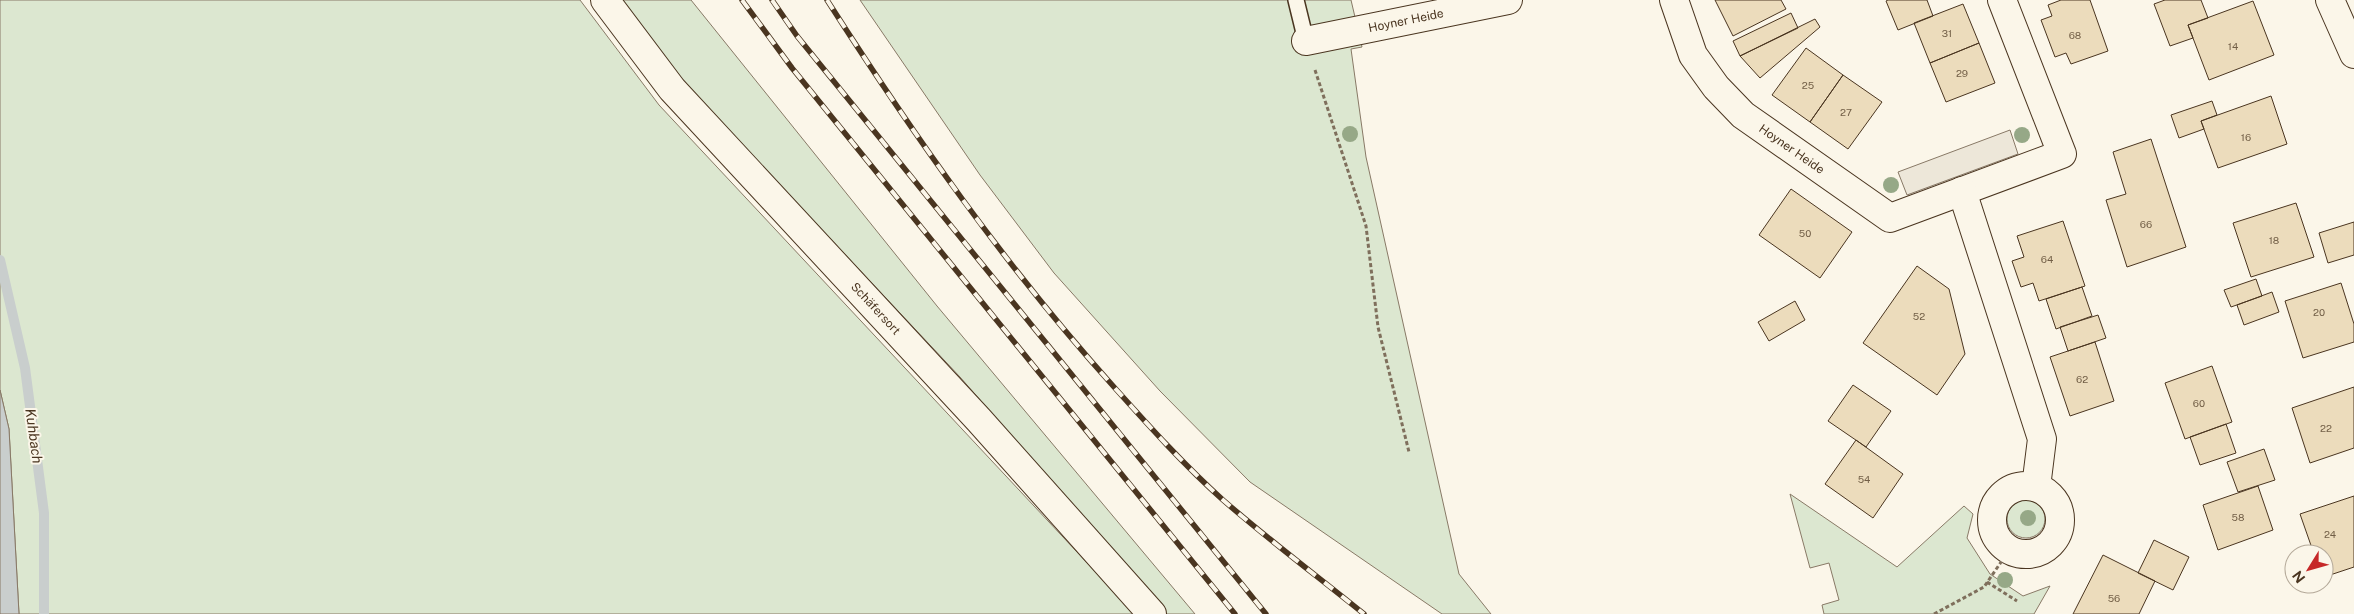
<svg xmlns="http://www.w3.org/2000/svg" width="2354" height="614" font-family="'Public Sans',sans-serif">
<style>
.green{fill:#dce7d0;stroke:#887966}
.parking{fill:#ede7d9;stroke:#887966}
.water{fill:#c9cecd;stroke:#887966}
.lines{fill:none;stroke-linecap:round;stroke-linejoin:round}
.stream{stroke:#c9cecd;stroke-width:10}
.building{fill:#ecdcbc;stroke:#4a3520}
.service-casing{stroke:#4a3520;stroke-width:18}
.minor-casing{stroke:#4a3520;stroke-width:30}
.path{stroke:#7f6f5c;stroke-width:3;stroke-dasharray:4 2.5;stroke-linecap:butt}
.service{stroke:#fbf6e9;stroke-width:15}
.minor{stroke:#fbf6e9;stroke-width:28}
.rail-casing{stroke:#4a3520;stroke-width:5.5}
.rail{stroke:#fbf6e9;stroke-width:4;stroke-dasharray:11;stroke-linecap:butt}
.tree{fill:#96a887}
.labels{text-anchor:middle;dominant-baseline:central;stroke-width:4;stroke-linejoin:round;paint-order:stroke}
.number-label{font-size:10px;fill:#725f47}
.street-label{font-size:12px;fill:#4a3520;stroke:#fbf6e9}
.water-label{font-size:14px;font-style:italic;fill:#4a3520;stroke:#fbf6e9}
</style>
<rect width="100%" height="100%" fill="#fbf6e9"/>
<path class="green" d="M0,0H580L659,105L1135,614H19L9,429L0,390Z
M621,0H691L937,306L1195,614H1167L960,377L684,83Z
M860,0H1351L1362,47L1351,49L1366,157L1459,574L1491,614H1442L1250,482L1160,391L1054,273L980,175Z
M1790,494L1897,567L1964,506L1973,514L1967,538L1990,574L2023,596L2050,586L2034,614H1824L1822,605L1839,600L1829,563L1810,568Z
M2007 519a19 19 0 1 1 38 0a19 19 0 1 1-38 0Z"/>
<path class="parking" d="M2010,130L2018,154L1907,195L1898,172Z"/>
<path class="water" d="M0,390L9,429L19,614H0Z"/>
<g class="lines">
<path class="stream" d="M0,260L25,368L44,513V614"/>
</g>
<path class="building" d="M1715,0H1781L1786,9L1733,36Z
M1888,0H1927L1933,16L1898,30L1886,1Z
M2061,0H2090L2108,51L2071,64L2066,53L2055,57L2041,20L2052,16L2048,5Z
M2165,0H2201L2208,18L2188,25L2193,38L2170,46L2154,4Z
M2253,1L2274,55L2209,80L2188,25Z
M1963,4L1979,43L1930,63L1914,23Z
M1791,13L1798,28L1740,56L1733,41Z
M1815,19L1820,27L1760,78L1740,56Z
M1979,43L1995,83L1946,102L1930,63Z
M1806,48L1843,75L1810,122L1772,95Z
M1843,75L1882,102L1848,149L1810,122Z
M2271,96L2287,144L2218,168L2201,121Z
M2212,101L2217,115L2201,121L2204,129L2179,138L2171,115Z
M2151,139L2186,247L2127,267L2106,200L2126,194L2113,152Z
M1791,189L1852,232L1820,278L1759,235Z
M2296,203L2314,257L2251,277L2233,223Z
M2063,221L2085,286L2039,301L2033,283L2021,287L2012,261L2024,257L2017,236Z
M2354,222V255L2328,263L2319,233Z
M1917,266L1949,289L1965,354L1937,395L1863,343Z
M2256,279L2262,296L2231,307L2224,290Z
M2341,283L2354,324V342L2303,358L2285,301Z
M2082,287L2092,316L2056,329L2046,299Z
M2272,292L2279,312L2244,325L2237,305Z
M1795,301L1805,320L1769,341L1758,322Z
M2098,315L2106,338L2068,351L2060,327Z
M2095,342L2114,401L2070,416L2050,357Z
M2212,366L2232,422L2185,439L2165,383Z
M1853,385L1891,411L1866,447L1828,421Z
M2354,387V448L2310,463L2292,408Z
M2226,424L2236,453L2200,465L2190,437Z
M1856,440L1903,474L1873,518L1825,484Z
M2264,449L2275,480L2238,492L2227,462Z
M2258,486L2273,530L2218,550L2203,505Z
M2354,496V567L2324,577V554H2314L2300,514Z
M2154,540L2189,557L2173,590L2138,573Z
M2103,555L2155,581L2139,614H2073Z"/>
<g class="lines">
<defs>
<path id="service" d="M1296,0L1306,41"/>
<g id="minor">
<path id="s1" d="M605,0L672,89L979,420L1152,614"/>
<path id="s2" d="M1674,0L1693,55L1716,87L1743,115L1890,218L2062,154L2002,0"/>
<path d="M2330,0L2354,54"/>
<path id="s3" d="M1306,41L1508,0"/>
<path d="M1962,191L2042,439L2036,487"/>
<circle cx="2026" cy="520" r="34"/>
</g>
</defs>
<use href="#service" class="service-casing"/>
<use href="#minor" class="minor-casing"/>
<path class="path" d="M1315,70L1366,226L1378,327L1409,452
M1987,582L2017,601
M1934,614L1984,587L2010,549"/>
<use href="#service" class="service"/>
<use href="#minor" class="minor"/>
<defs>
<path id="rail" d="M742,0L792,68L1235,614
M772,0L797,36L1266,614
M827,0C914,136 1006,267 1114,387C1149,426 1184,465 1223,500C1269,540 1317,576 1364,614"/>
</defs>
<use href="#rail" class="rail-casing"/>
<use href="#rail" class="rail"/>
</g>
<g class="tree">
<circle cx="1350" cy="134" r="8"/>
<circle cx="2022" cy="135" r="8"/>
<circle cx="1891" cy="185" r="8"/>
<circle cx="2028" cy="518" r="8"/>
<circle cx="2005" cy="580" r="8"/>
</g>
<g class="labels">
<g class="number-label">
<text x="1947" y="33">31</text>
<text x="2075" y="35">68</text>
<text x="2233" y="46">14</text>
<text x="1962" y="73">29</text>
<text x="1808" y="85">25</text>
<text x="1846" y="112">27</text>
<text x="2246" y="137">16</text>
<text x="2146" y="224">66</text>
<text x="1805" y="233">50</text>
<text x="2274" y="240">18</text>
<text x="2047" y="259">64</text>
<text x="2319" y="312">20</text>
<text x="1919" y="316">52</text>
<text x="2082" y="379">62</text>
<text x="2199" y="403">60</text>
<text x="2326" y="428">22</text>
<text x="1864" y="479">54</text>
<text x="2238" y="517">58</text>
<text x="2330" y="534">24</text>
<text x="2114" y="598">56</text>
</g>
<g class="street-label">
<text stroke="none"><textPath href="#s3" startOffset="102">Hoyner Heide</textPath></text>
<text stroke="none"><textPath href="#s2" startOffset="196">Hoyner Heide</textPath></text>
<text stroke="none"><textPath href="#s1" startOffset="411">Schäfersort</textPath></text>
</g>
<g class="water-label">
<text transform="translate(34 436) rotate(82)">Kuhbach</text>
</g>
</g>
<g transform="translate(2309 569) rotate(233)"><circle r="24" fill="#fbf6e9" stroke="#b4a999"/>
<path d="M0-4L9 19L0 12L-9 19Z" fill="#c62828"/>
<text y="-8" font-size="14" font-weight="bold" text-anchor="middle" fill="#4a3520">N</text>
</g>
</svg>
